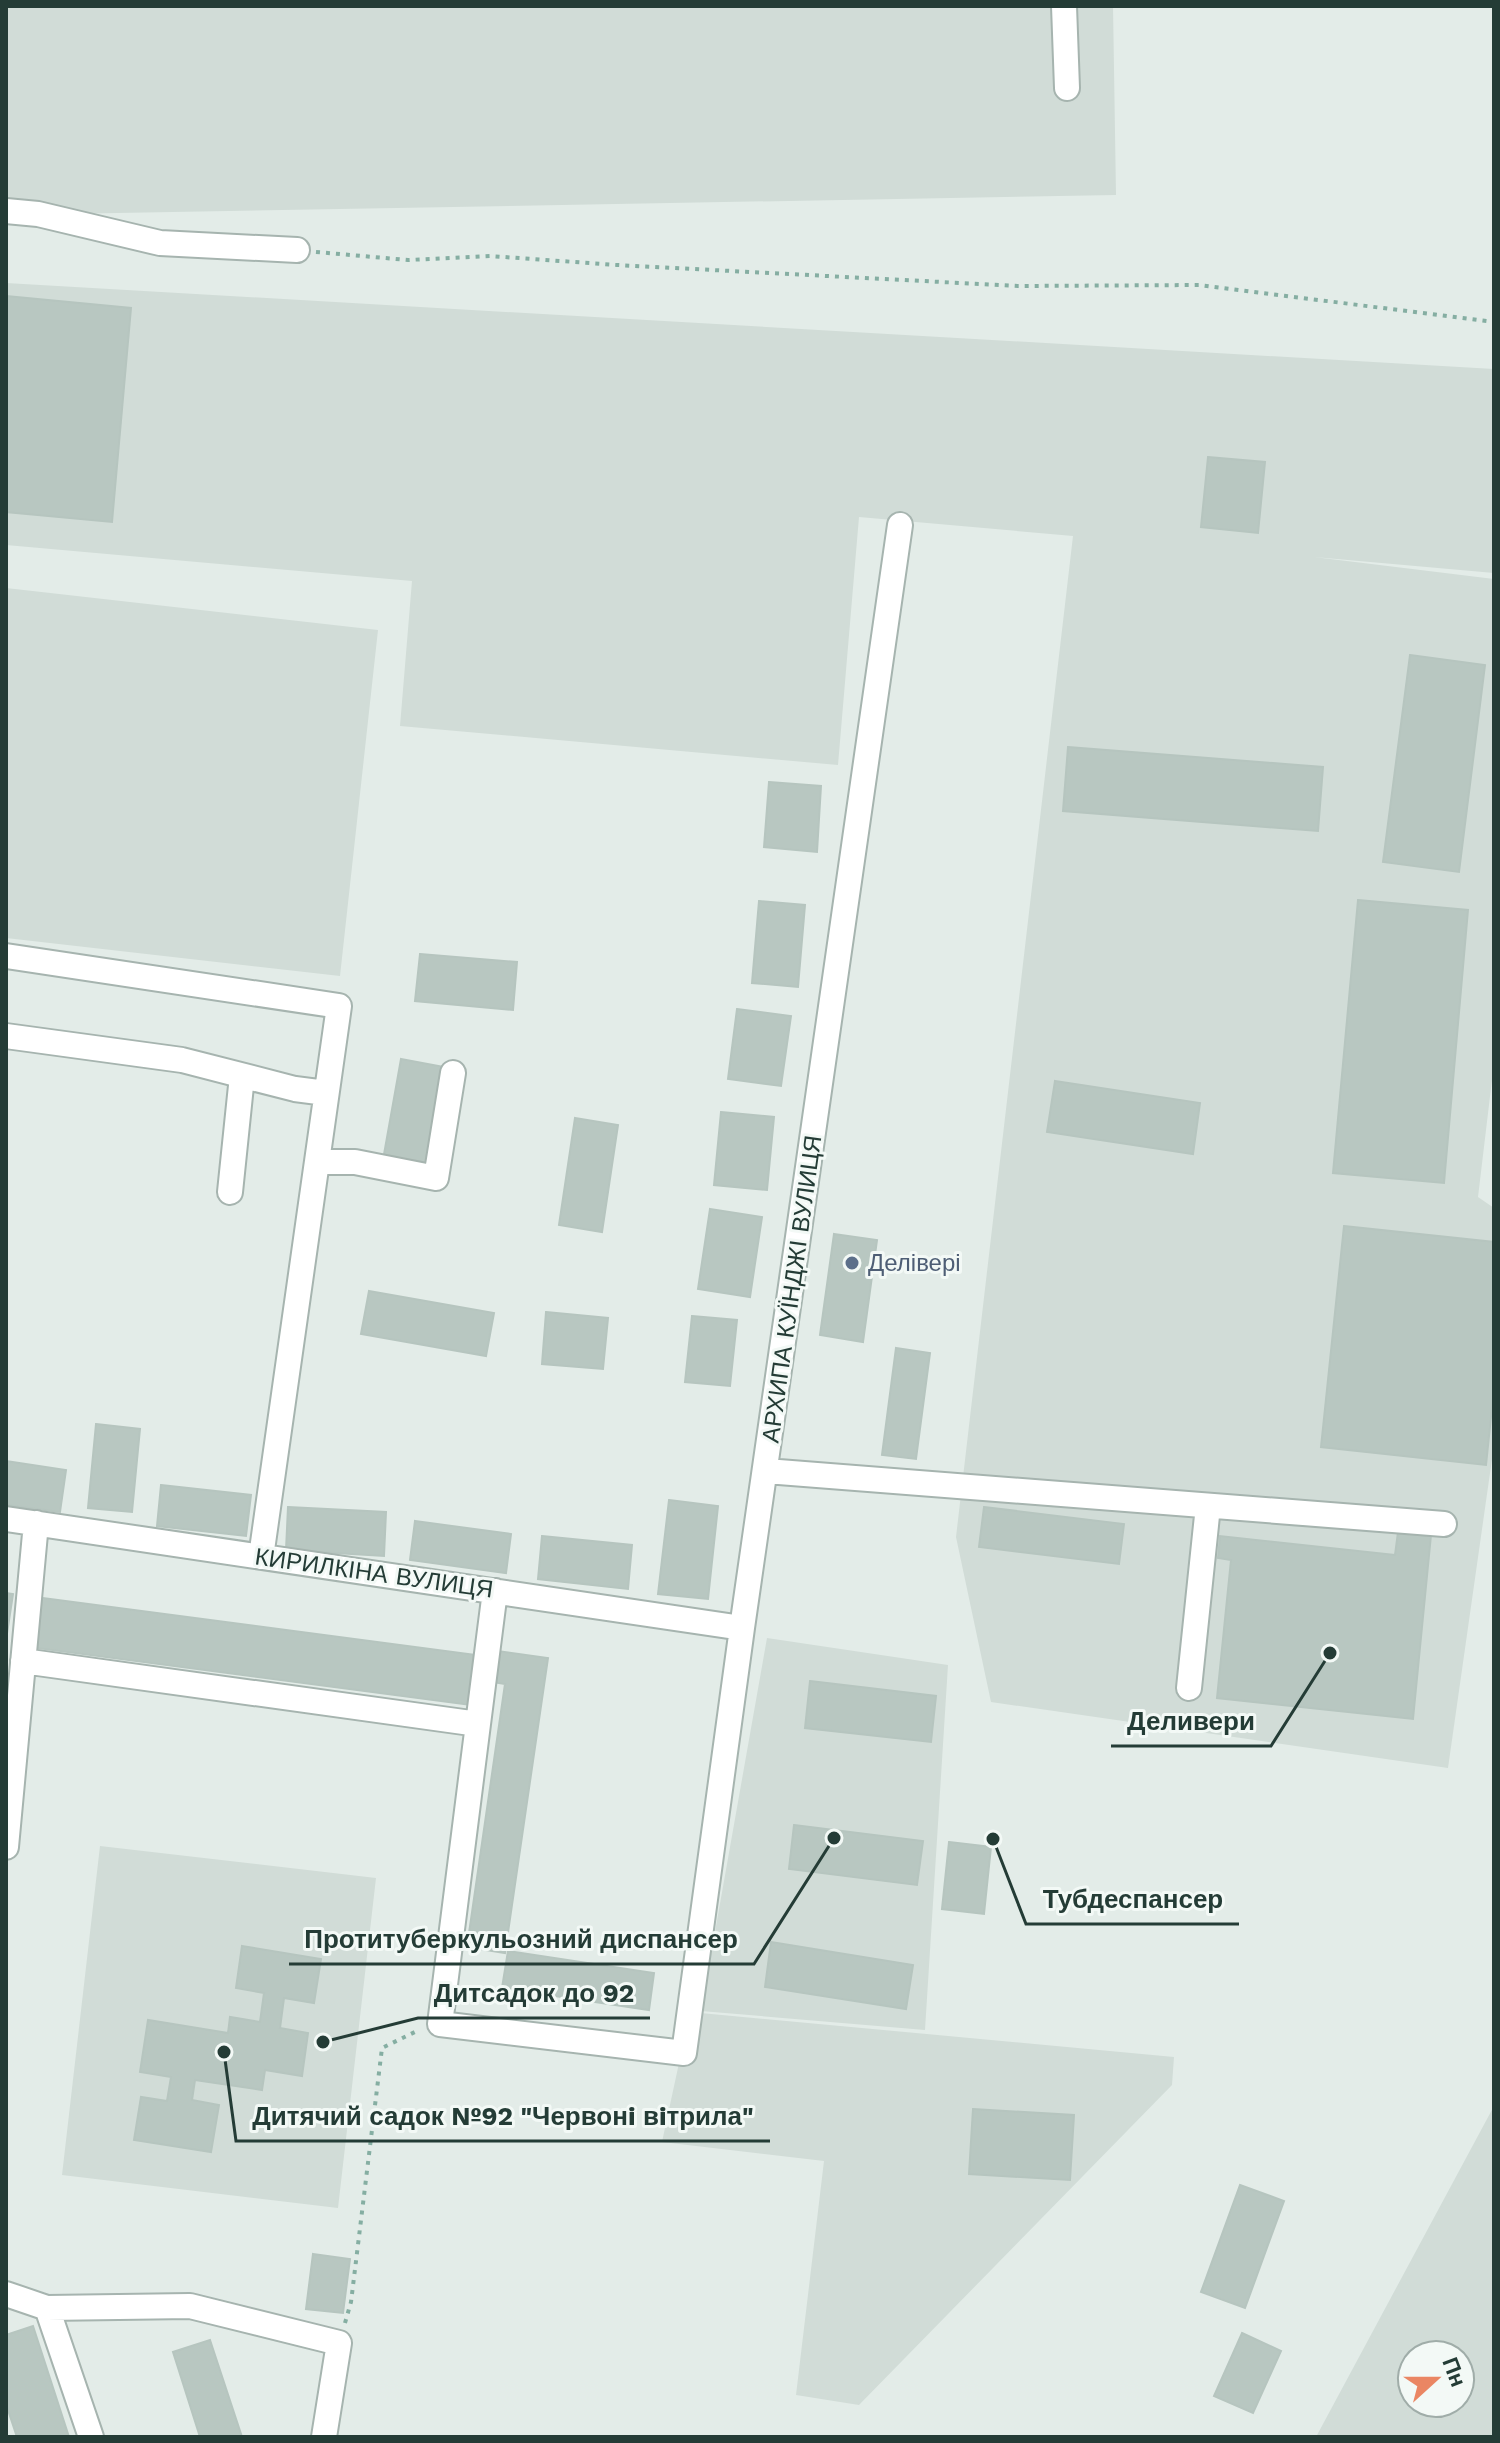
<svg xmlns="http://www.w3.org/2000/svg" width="1500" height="2443" font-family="'Work Sans',sans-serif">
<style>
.built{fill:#d1dcd7;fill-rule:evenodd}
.building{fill:#b8c7c1;stroke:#b6c5bf;stroke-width:2}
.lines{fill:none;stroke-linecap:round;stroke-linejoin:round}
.minor-casing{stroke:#a6b4af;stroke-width:28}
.path{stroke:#85aea2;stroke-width:4;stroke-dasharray:4 6;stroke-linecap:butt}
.minor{stroke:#fff;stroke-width:24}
.service-dot{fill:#5c6f8a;stroke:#f3f9f6;stroke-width:3}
.labels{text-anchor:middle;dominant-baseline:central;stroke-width:6;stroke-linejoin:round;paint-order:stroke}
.service-label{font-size:24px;fill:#4e5e75;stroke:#f3f9f6;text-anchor:start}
.street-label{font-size:24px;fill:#243c36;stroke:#f3f9f6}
.leader{fill:none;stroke:#243c36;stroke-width:3}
.callout-dot{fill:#243c36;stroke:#f3f9f6;stroke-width:3}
.callout-label{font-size:26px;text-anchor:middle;font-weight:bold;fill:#243c36;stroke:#f3f9f6;stroke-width:6;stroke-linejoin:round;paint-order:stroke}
</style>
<rect width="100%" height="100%" fill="#e3ece8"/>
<path class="built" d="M6,6H1113L1116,195L6,215Z
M6,283L1494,369V573L1314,557L1494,579V1063L1478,1197L1494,1208V1445L1448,1768L991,1702L956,1537L1073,536L859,517L838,765L400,726L412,581L6,545Z
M6,588L378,630L340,976L6,938Z
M767,1638L948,1665L925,2030L701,2011Z
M100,1846L376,1878L338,2208L62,2175Z
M690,2012L1174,2057L1172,2085L859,2405L796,2395L824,2161L662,2142Z
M1494,2106V2437H1316ZM1460,2355V2403H1412V2355Z"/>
<path class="building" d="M6,296L131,308L112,522L6,512Z
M1208,457L1265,462L1258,533L1201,527Z
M1410,655L1485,665L1459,872L1383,862Z
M1068,747L1323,767L1318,831L1063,811Z
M769,782L821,786L817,852L764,847Z
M1358,900L1468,910L1444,1183L1333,1173Z
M759,901L805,905L798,987L752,983Z
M420,954L517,962L513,1010L415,1001Z
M737,1009L791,1016L781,1086L728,1079Z
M401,1059L444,1067L427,1168L383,1160Z
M1055,1081L1200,1103L1193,1154L1047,1132Z
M721,1112L774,1117L767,1190L714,1185Z
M575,1118L618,1125L602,1232L559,1225Z
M710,1209L762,1217L750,1297L698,1289Z
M1344,1226L1494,1242V1388L1486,1465L1321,1447Z
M834,1234L877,1240L863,1342L820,1335Z
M369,1291L494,1313L486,1356L361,1334Z
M546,1312L608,1318L603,1369L542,1364Z
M692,1316L737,1320L730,1386L685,1382Z
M896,1348L930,1353L916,1459L882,1455Z
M96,1424L140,1429L132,1512L88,1508Z
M6,1461L66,1470L60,1512L6,1505Z
M161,1485L251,1495L246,1536L157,1526Z
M669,1500L718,1506L708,1599L658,1594Z
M288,1507L386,1512L384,1556L286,1550Z
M984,1507L1124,1524L1119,1564L979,1547Z
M415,1521L511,1534L506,1573L410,1560Z
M1398,1532L1431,1535L1413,1719L1217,1698L1231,1560L1218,1558L1220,1536L1395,1555Z
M542,1536L632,1545L628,1589L538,1579Z
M6,1593L13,1594L6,1640Z
M35,1597L484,1656L478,1706L29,1647Z
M490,1650L548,1658L505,1953L467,1947L505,1684L486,1681Z
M810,1681L936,1696L931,1742L805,1728Z
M794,1825L923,1841L917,1885L789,1869Z
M949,1842L991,1847L984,1914L942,1909Z
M771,1942L913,1965L906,2009L765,1987Z
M242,1946L321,1959L314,2003L284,1998L280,2028L308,2033L302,2076L265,2070L262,2090L195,2080L192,2100L219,2105L211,2152L134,2140L141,2097L167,2101L171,2077L140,2072L148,2020L228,2033L230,2017L260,2022L264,1993L236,1988Z
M508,1951L654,1973L649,2010L502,1988Z
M973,2109L1074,2115L1070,2180L969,2174Z
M1240,2185L1284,2201L1245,2308L1201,2292Z
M313,2254L350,2259L343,2313L306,2309Z
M33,2326L69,2437H17L6,2404V2335Z
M1242,2333L1281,2351L1253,2413L1214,2396Z
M210,2340L242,2437H200L173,2352Z"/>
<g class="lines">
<defs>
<path id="minor" d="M1064,6L1067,88
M6,211L38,214L160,243L297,250
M6,956L339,1006L261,1557
M6,1036L182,1060L295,1089L326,1093
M317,1162H355L436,1178L453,1073
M230,1192L242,1076
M766,1471L1444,1524
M6,1519L742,1628
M23,1661L478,1724L495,1591
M1189,1688L1208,1506
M478,1724L440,2024L684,2053L742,1628L900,525
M6,1847L36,1523
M6,2294L47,2308
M91,2437L47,2308L190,2306L339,2343L324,2437"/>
</defs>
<use href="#minor" class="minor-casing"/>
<path class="path" d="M316,252L408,260L490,256L617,265L1018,286L1199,285L1494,322
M345,2323L351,2302L382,2048L419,2030"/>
<use href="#minor" class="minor"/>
</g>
<circle class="service-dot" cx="852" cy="1263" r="8"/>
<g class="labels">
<g class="service-label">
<text x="868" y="1263">Делівері</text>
</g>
<g class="street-label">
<text transform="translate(792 1289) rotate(-82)">АРХИПА КУЇНДЖІ ВУЛИЦЯ</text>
<text transform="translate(374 1573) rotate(8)">КИРИЛКІНА ВУЛИЦЯ</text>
</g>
</g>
<path class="leader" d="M1330 1653L1271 1746H1111M993 1839L1026 1924H1239M834 1838L754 1964H289M323 2042L418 2018H650M224 2052L236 2141H770"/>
<g class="callout-dot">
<circle cx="1330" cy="1653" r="8"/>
<circle cx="993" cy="1839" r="8"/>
<circle cx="834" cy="1838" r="8"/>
<circle cx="323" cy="2042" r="8"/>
<circle cx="224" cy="2052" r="8"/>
</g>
<g class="callout-label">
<text x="1191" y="1730">Деливери</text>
<text x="1133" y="1908">Тубдеспансер</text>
<text x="521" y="1948">Протитуберкульозний диспансер</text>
<text x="534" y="2002">Дитсадок до 92</text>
<text x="503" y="2125">Дитячий садок №92 "Червонi вiтрила"</text>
</g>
<rect width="1500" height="2443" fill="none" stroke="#243c36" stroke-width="16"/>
<g transform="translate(1436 2379) rotate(69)"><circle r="38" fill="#f3f9f6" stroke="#a0ada9" stroke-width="2"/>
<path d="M0-6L14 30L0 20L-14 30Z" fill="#ea8663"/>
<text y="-12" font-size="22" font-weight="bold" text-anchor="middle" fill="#243c36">Пн</text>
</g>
</svg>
